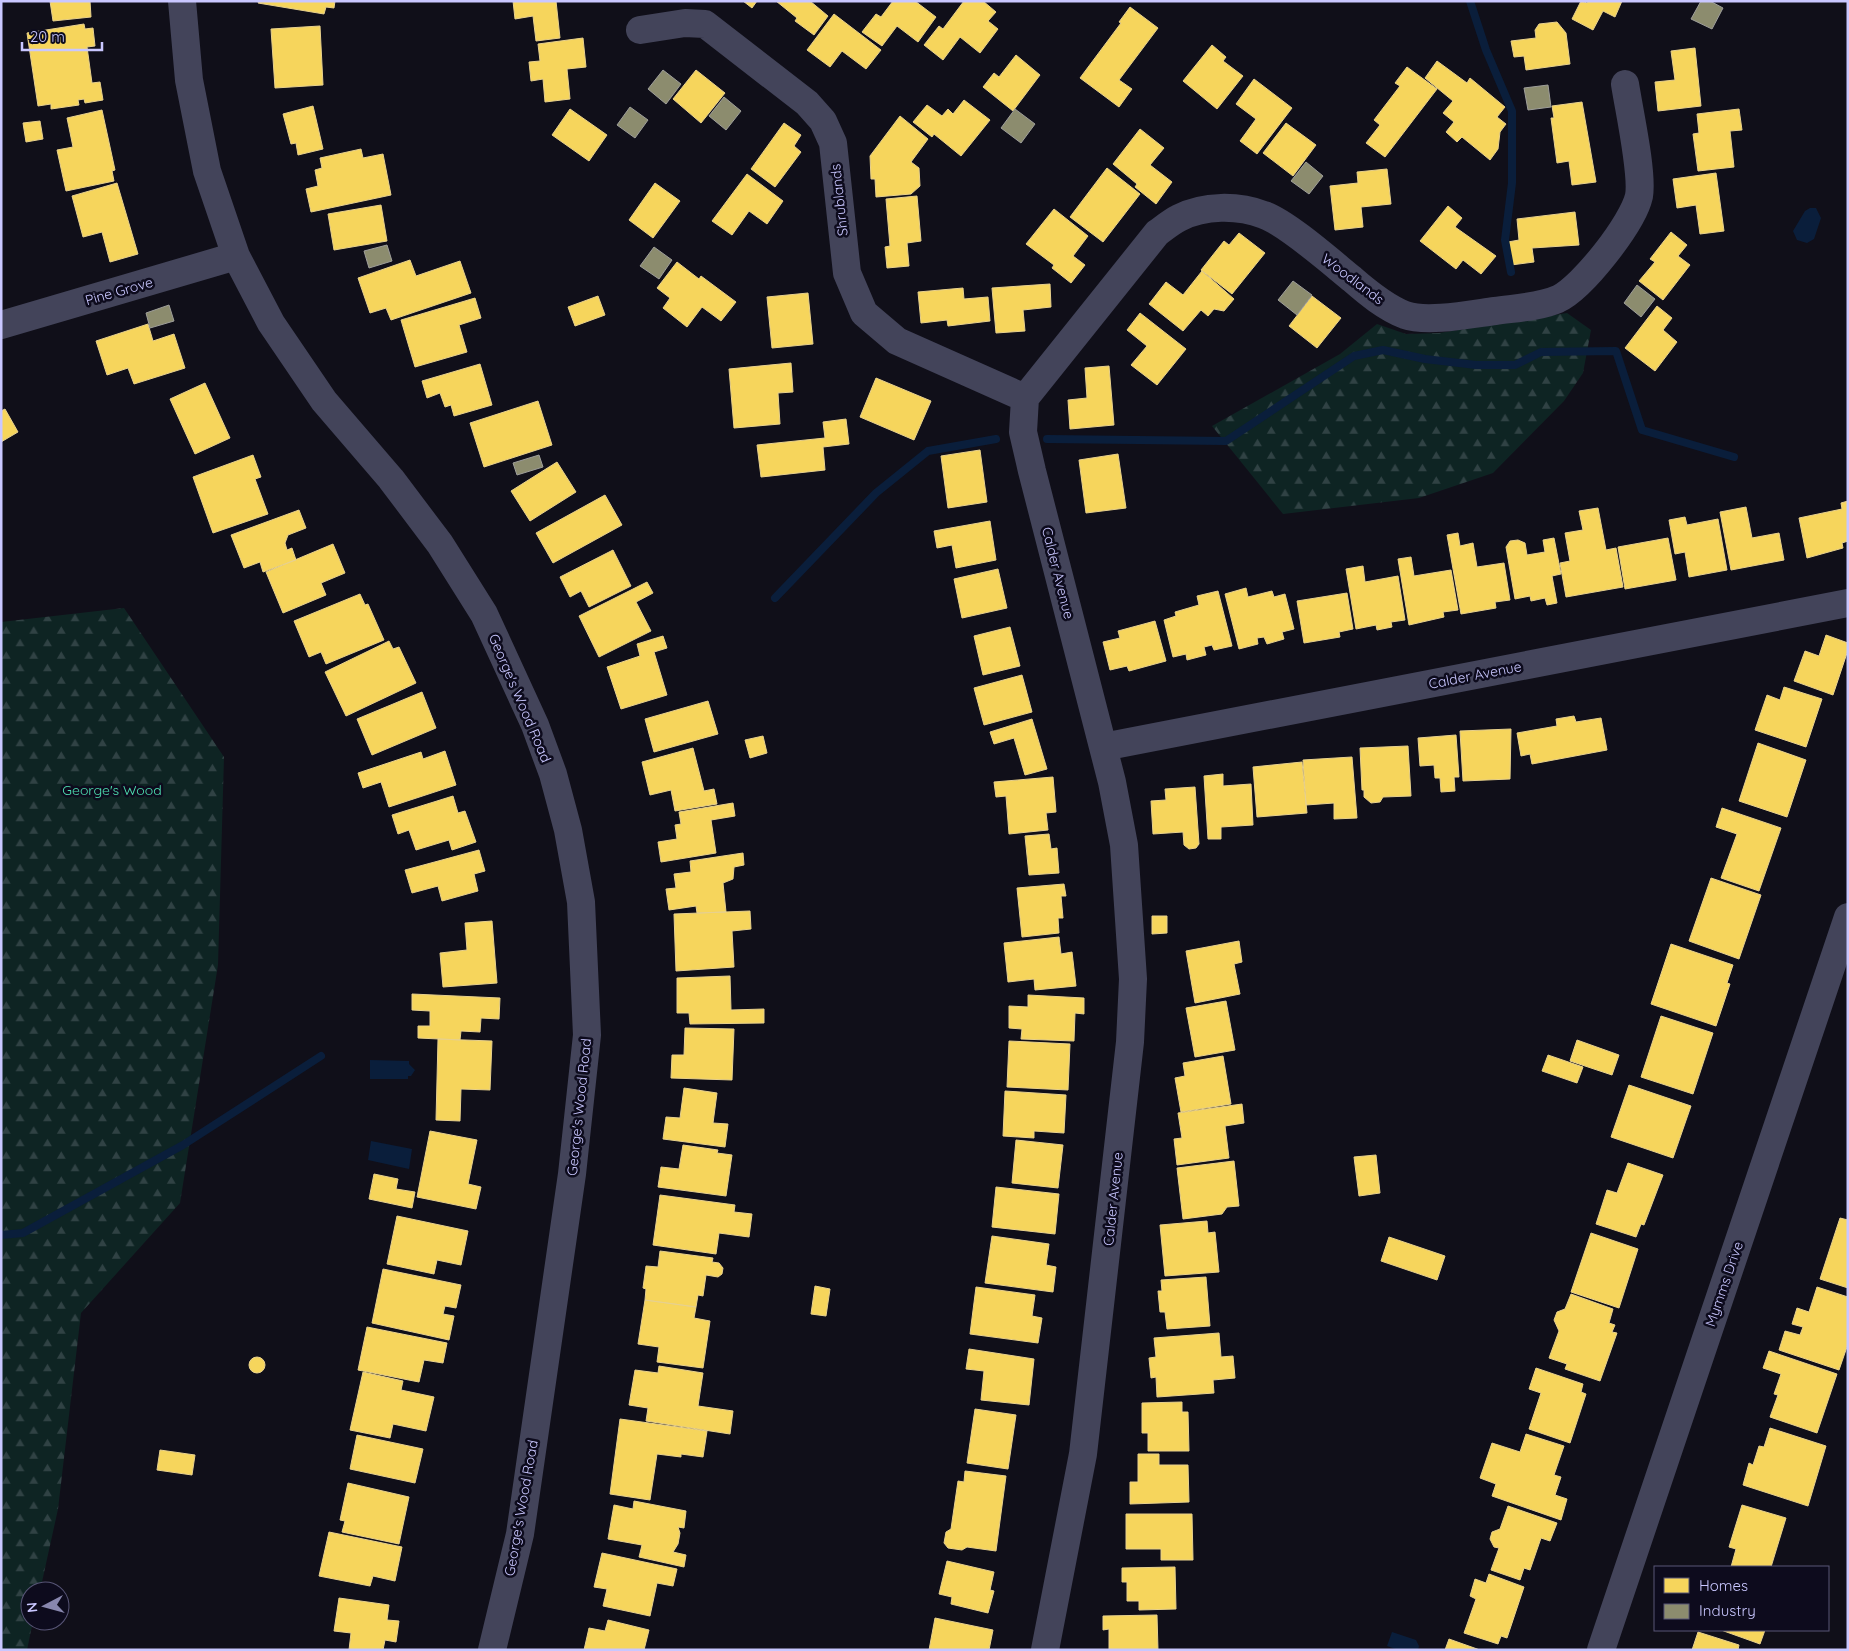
<svg xmlns="http://www.w3.org/2000/svg" width="1849" height="1651" font-family="Quicksand,sans-serif">
<style>
.forest{fill:url(#forest-firs)}
.water{fill:#0a1e3b}
.homes{fill:#f6d55c;stroke:#e8d18d}
.industry{fill:#8c8c6e;stroke:#9e9e9a}
.lines{fill:none;stroke-linecap:round;stroke-linejoin:round}
.stream{stroke:#0a1e3b;stroke-width:8}
.street{stroke:#43445a;stroke-width:28}
.labels{text-anchor:middle;dominant-baseline:central;stroke-width:5;stroke-linejoin:round;paint-order:stroke}
.street-label{font-size:14px;fill:#c9c7ff;stroke:#0d0b1d}
.park-label{font-size:14px;fill:#4fe3b3;stroke:#0d0b1d}
</style>
<defs>
<pattern id="forest-firs" width="22" height="20" patternUnits="userSpaceOnUse" patternTransform="scale(1.25)"><rect width="22" height="20" fill="#0e2423"/><path d="M5 1l3.5 6h-7zM16 11l3.5 6h-7z" fill="#304244"/></pattern>
</defs>
<rect width="100%" height="100%" fill="#100f19"/>
<path class="forest" d="M1567,313L1591,330L1583,373L1564,401L1493,473L1419,498L1283,514L1212,426L1340,354L1377,324L1406,334L1439,333Z
M124,608L224,757L218,965L180,1203L81,1313L58,1509L40,1591H30V1621H33L27,1650H1V622Z"/>
<path class="water" d="M1810,208H1816L1821,218L1814,239L1807,243L1797,240L1793,231L1805,211Z
M370,1060L409,1061V1064L415,1070L411,1076H408V1079H370Z
M371,1141L412,1149L409,1169L368,1160Z
M1392,1632L1416,1640L1419,1646L1418,1650H1398L1387,1646Z"/>
<path class="homes" d="M50,1H90L91,17L53,21Z
M259,1H335L334,8L326,7L324,14L258,3Z
M513,1H556L560,38L536,41L533,16L515,19Z
M743,1H757L752,8Z
M776,1H810L828,16L814,35L795,21L797,18Z
M893,1H915L936,17L918,42L897,26L882,46L862,32L876,14L881,17Z
M964,1H983L996,12L988,21L998,29L980,53L960,37L943,60L924,45L939,26L943,29Z
M1581,1L1587,3L1588,1H1622L1615,17L1603,11L1593,30L1572,19Z
M1130,7L1158,28L1119,80L1132,89L1119,107L1080,78L1121,23L1119,22Z
M834,14L881,50L866,69L842,51L830,67L807,50Z
M1557,22L1566,33L1570,64L1526,70L1524,56L1514,57L1511,41L1536,38L1535,30L1539,24Z
M84,24L85,29L93,28L95,46L87,47L92,83L100,82L103,100L85,103L84,99L78,100L79,105L51,109V104L38,106L27,33Z
M320,26L323,85L275,88L271,29Z
M583,38L586,67L567,69L570,99L545,102L543,79L531,81L529,62L540,61L538,44Z
M1212,45L1226,57L1223,61L1243,76L1217,109L1183,81Z
M1695,48L1701,106L1658,111L1655,82L1675,80L1671,51Z
M1016,55L1040,75L1013,111L983,87L994,73L999,77Z
M1437,61L1467,83L1470,78L1505,107L1497,117L1506,124L1500,132L1498,149L1490,160L1462,137L1457,142L1446,132L1454,122L1443,113L1453,101L1425,78Z
M1407,67L1437,89L1385,157L1366,143L1380,125L1374,120L1400,86L1395,83Z
M696,70L725,93L701,123L673,99Z
M1254,79L1292,108L1257,154L1240,141L1256,119L1236,104Z
M964,100L990,120L961,156L934,134L932,137L913,122L927,105L942,116L948,109L953,114Z
M1582,102L1596,182L1572,185L1569,161L1557,163L1551,118H1554L1552,106Z
M313,106L323,149L298,155L296,143L291,144L283,114Z
M570,109L607,135L589,161L552,135Z
M1739,109L1742,130L1730,131L1734,167L1698,171L1693,134L1699,133L1697,114Z
M102,110L115,170L112,171L114,181L66,191L57,150L73,147L67,118Z
M900,116L928,139L911,162L919,168L920,186L911,194L876,197L875,179H871L870,156Z
M40,121L43,139L26,142L23,123Z
M784,123L801,135L794,146L801,152L775,187L751,169Z
M1286,123L1316,145L1293,176L1263,153Z
M1140,129L1164,148L1150,165L1172,182L1156,204L1135,187L1137,184L1113,164Z
M361,149L363,158L383,154L391,195L311,212L306,189L318,186L315,170L322,168L320,158Z
M1107,168L1140,194L1103,242L1070,217Z
M1387,169L1391,204L1361,207L1363,227L1335,230L1330,186L1358,183L1357,172Z
M1716,173L1724,231L1700,234L1696,205L1677,208L1673,179Z
M747,174L783,201L767,224L749,211L732,235L712,221Z
M117,183L138,254L110,262L102,232L83,237L72,196Z
M655,183L680,201L653,238L629,220Z
M917,196L921,241L907,243L909,266L887,268L885,247L890,246L886,199Z
M381,205L387,241L334,250L328,214Z
M1448,206L1462,218L1455,227L1496,256L1481,274L1463,260L1456,269L1420,241Z
M1054,209L1088,236L1073,256L1085,265L1071,283L1052,268L1054,265L1026,244Z
M1575,212L1579,245L1532,248L1534,262L1511,265L1508,242L1519,240L1517,219Z
M1671,232L1687,245L1678,256L1690,265L1663,300L1639,281L1655,262L1650,259Z
M1239,233L1265,253L1232,294L1201,270L1224,241L1229,245Z
M410,260L416,276L460,261L471,293L391,320L386,308L370,313L358,278Z
M677,262L699,279L701,276L736,302L721,321L702,307L687,327L663,308L670,298L657,288Z
M1202,271L1234,299L1224,311L1214,309L1208,316L1201,310L1183,331L1149,304L1166,282L1183,295Z
M1050,284L1051,307L1023,310L1025,331L996,333L992,288Z
M963,288L964,299L988,297L990,321L948,326L947,320L921,323L918,292Z
M808,293L813,344L772,348L767,297Z
M598,296L605,315L575,326L568,307Z
M1312,296L1341,318L1317,348L1289,326Z
M475,298L481,318L459,325L467,352L415,367L401,320Z
M1657,306L1672,318L1663,330L1677,342L1655,371L1625,348Z
M1140,313L1186,349L1157,385L1131,365L1147,346L1127,330Z
M148,324L153,341L174,334L185,368L134,384L128,368L107,375L96,341Z
M791,363L793,392L778,393L780,424L734,428L729,369Z
M480,364L492,405L454,416L451,405L445,407L440,393L427,398L422,381Z
M1109,366L1114,425L1070,429L1068,400L1087,398L1085,368Z
M876,378L931,401L914,440L860,417Z
M205,383L230,438L195,454L170,399Z
M538,401L552,445L484,467L470,423Z
M5,409L18,432L1,442V411Z
M846,419L849,444L823,447L825,470L761,477L757,445L825,438L823,422Z
M980,450L987,502L948,508L941,456Z
M1118,454L1126,508L1086,513L1079,460Z
M253,455L261,477L255,479L268,514L213,533L193,477Z
M557,462L576,492L530,521L511,491Z
M605,495L622,525L553,563L536,533Z
M1848,501V541L1842,543L1843,548L1807,558L1799,518L1842,509L1841,503Z
M1746,507L1752,538L1779,533L1784,560L1731,570L1720,512Z
M1598,508L1606,550L1616,548L1623,587L1566,597L1560,563L1570,561L1565,533L1583,530L1579,511Z
M299,510L306,528L288,535L285,543L287,550L292,548L296,560L263,572L260,562L244,568L231,535Z
M1685,517L1687,525L1718,519L1727,570L1689,577L1685,552L1675,554L1669,520Z
M990,521L996,560L956,568L952,545L937,548L934,531Z
M1458,533L1460,546L1473,543L1477,567L1504,563L1510,600L1495,602L1496,608L1461,614L1447,535Z
M1554,538L1561,574L1552,576L1557,603L1547,605L1545,598L1531,601L1530,596L1515,599L1506,547L1510,541L1518,540L1525,543L1527,555L1545,552L1543,540Z
M1668,538L1676,580L1625,589L1618,547Z
M333,544L345,573L321,583L326,595L283,613L266,572Z
M613,550L631,586L589,607L581,591L570,597L560,577Z
M1411,557L1414,576L1451,570L1458,610L1443,612L1444,617L1409,625L1398,559Z
M1363,566L1365,582L1398,576L1405,620L1391,622L1392,627L1377,630L1376,625L1356,629L1346,569Z
M998,569L1007,608L962,618L954,579Z
M647,582L653,593L636,602L651,631L599,657L579,616Z
M1246,588L1248,597L1272,591L1274,597L1285,594L1294,629L1282,632L1284,639L1267,644L1264,637L1257,638L1258,644L1239,649L1225,594Z
M1218,591L1232,646L1214,650L1212,645L1204,647L1206,655L1187,660L1186,654L1173,657L1164,620L1176,616L1175,612L1199,605L1197,596Z
M1347,593L1353,629L1339,632L1340,637L1304,643L1297,601Z
M360,594L365,605L368,604L384,640L326,664L321,652L309,657L294,621Z
M1155,621L1166,661L1129,671L1127,666L1110,670L1103,642L1120,638L1118,631Z
M1010,627L1020,666L983,675L974,636Z
M1826,635L1848,643V650L1833,695L1794,681L1805,651L1819,656Z
M663,636L667,648L654,652L667,695L621,709L607,667L640,656L637,644Z
M389,641L393,649L399,647L416,683L346,716L325,672Z
M1022,675L1032,712L984,725L974,688Z
M1784,687L1822,699L1806,747L1755,730L1767,695L1780,700Z
M422,692L436,728L372,755L357,719Z
M708,701L718,734L654,752L645,719Z
M1574,716L1576,722L1601,718L1607,750L1532,764L1530,754L1521,756L1517,733L1557,726L1556,719Z
M1032,719L1047,769L1025,775L1014,738L994,744L990,732Z
M1511,729L1510,779L1463,781L1460,731Z
M1456,735L1459,777H1454L1455,791L1441,792L1440,778H1435L1434,765L1420,766L1418,738Z
M763,736L767,753L750,758L745,740Z
M1758,743L1806,760L1787,817L1739,801Z
M1408,746L1411,796L1383,797L1380,802L1371,803L1364,797V790H1362L1360,748Z
M693,748L704,791L714,789L717,804L675,811L671,790L650,795L642,762Z
M445,751L456,785L389,807L381,782L363,788L358,773L421,752L423,759Z
M1352,757L1357,818L1334,819V803L1306,805L1303,760Z
M1302,762L1307,813L1257,817L1253,767Z
M1223,774V786L1251,784L1253,825L1221,827V839H1208L1204,776Z
M1053,777L1056,812L1046,813L1048,830L1009,834L1006,796L996,797L994,782Z
M1195,787L1199,844L1196,848L1189,849L1184,845L1183,832L1153,834L1151,801L1166,800L1165,789Z
M453,796L458,813L465,811L476,842L452,850L449,840L416,850L409,830L398,834L392,815Z
M733,803L735,816L711,820L716,853L661,862L658,842L677,839L675,825L681,824L679,812Z
M1722,808L1781,828L1759,891L1721,878L1737,834L1716,827Z
M1049,834L1051,849L1057,848L1059,873L1029,875L1025,836Z
M479,850L485,871L474,874L478,891L442,901L438,886L412,893L405,870Z
M743,853L744,865L734,867L733,879L723,883L726,912L697,913L696,906L669,910L666,889L676,888L674,874L691,872L690,861Z
M1711,878L1761,895L1739,959L1689,941Z
M1064,884L1066,896H1061L1063,918H1058L1059,933L1022,937L1017,888Z
M750,911L751,929L732,931L734,967L676,971L674,914Z
M1152,916H1167V933L1152,934Z
M492,921L497,983L443,987L440,953L467,950L465,923Z
M1059,937L1061,954L1072,952L1076,986L1035,990L1034,979L1008,982L1004,943Z
M1239,941L1242,962L1234,964L1240,994L1195,1003L1186,951Z
M1671,944L1733,965L1727,983L1730,984L1716,1026L1651,1004Z
M730,976L731,1010L764,1009V1023L690,1024L689,1013H677V978Z
M412,994L500,998L499,1019L481,1018L480,1032L461,1031L460,1040L418,1038V1026H430V1011L412,1010Z
M1028,995L1084,998V1014L1075,1013L1074,1041L1021,1039L1022,1029L1009,1028V1006L1028,1007Z
M1226,1001L1235,1050L1195,1057L1186,1008Z
M1661,1016L1713,1033L1693,1094L1641,1077Z
M685,1028L734,1029L732,1080L671,1078L672,1055H684Z
M438,1039L492,1041L490,1090L461,1089L460,1121L436,1120Z
M1577,1040L1619,1055L1612,1075L1570,1061Z
M1009,1041L1070,1044L1068,1090L1007,1087Z
M1548,1055L1583,1067L1577,1083L1542,1071Z
M1223,1056L1231,1104L1181,1112L1175,1078L1185,1076L1183,1063Z
M1629,1085L1691,1106L1673,1158L1611,1137Z
M684,1088L717,1093L713,1123L728,1124L725,1147L663,1139L666,1117L680,1118Z
M1005,1091L1066,1095L1064,1133L1034,1131V1138L1003,1136Z
M1242,1104L1244,1123L1225,1126L1229,1158L1177,1165L1174,1139L1182,1138L1178,1113Z
M430,1131L477,1140L468,1184L481,1187L476,1209L417,1197Z
M1016,1140L1063,1145L1058,1188L1012,1183Z
M683,1145L718,1150L717,1153L732,1155L726,1196L658,1187L661,1167L679,1169Z
M1376,1155L1380,1193L1359,1196L1354,1157Z
M1234,1161L1239,1206L1227,1207L1222,1214L1183,1219L1177,1168Z
M1628,1163L1663,1175L1644,1225L1641,1224L1636,1237L1596,1224L1607,1190L1617,1193Z
M374,1174L398,1179L396,1189L415,1192L412,1208L369,1199Z
M996,1187L1059,1194L1055,1234L992,1227Z
M660,1195L735,1205L734,1212L752,1214L749,1237L719,1233L716,1254L653,1245Z
M397,1216L468,1231L461,1265L437,1260L434,1274L387,1264Z
M1840,1218L1848,1220V1288L1820,1279Z
M1207,1221L1208,1233L1215,1232L1219,1272L1165,1276L1160,1225Z
M1591,1233L1638,1249L1619,1308L1571,1292Z
M992,1236L1049,1244L1046,1265L1056,1267L1053,1292L985,1283Z
M1389,1237L1445,1256L1437,1280L1381,1261Z
M660,1251L713,1258L712,1262L719,1263L723,1268L722,1274L718,1277L706,1275L703,1296L698,1295L696,1307L645,1300L646,1289L643,1288L646,1266L658,1267Z
M383,1269L461,1285L456,1308L445,1306L443,1314L454,1316L449,1340L372,1323Z
M1206,1277L1210,1326L1167,1329L1165,1312H1160L1158,1291H1162L1161,1280Z
M815,1286L830,1289L826,1316L811,1314Z
M976,1287L1035,1295L1032,1316L1042,1318L1038,1343L970,1334Z
M1817,1287L1848,1297V1344L1839,1370L1779,1350L1785,1331L1800,1335L1803,1327L1792,1324L1797,1308L1809,1312Z
M1571,1294L1613,1309L1609,1323L1615,1325L1612,1332L1617,1333L1600,1381L1565,1369L1567,1364L1549,1358L1559,1331L1554,1320L1557,1312L1565,1309Z
M645,1300L696,1307L694,1318L710,1321L703,1368L657,1362L659,1347L638,1344Z
M367,1327L447,1343L443,1363L424,1360L419,1382L358,1370Z
M1219,1333L1221,1357L1233,1356L1235,1378L1213,1380L1214,1393L1157,1397L1156,1377L1151,1378L1149,1358L1156,1357L1154,1338Z
M969,1349L1034,1359L1029,1405L981,1400L984,1371L966,1369Z
M1769,1351L1837,1374L1817,1433L1770,1417L1778,1395L1774,1394L1781,1374L1763,1368Z
M249 1365a8 8 0 1 1 16 0a8 8 0 1 1-16 0Z
M659,1366L703,1373L698,1406L733,1411L730,1434L646,1421L648,1408L629,1405L635,1370L658,1373Z
M1536,1368L1583,1384L1581,1392L1586,1394L1570,1443L1529,1429L1541,1393L1529,1389Z
M363,1372L403,1381L401,1390L434,1397L426,1431L393,1424L390,1438L350,1430Z
M1182,1402V1412H1188L1189,1451H1148V1433H1142V1403Z
M975,1409L1016,1415L1008,1469L967,1463Z
M620,1419L707,1431L703,1457L681,1454V1457L657,1454L650,1500L610,1494Z
M1770,1428L1826,1446L1808,1506L1743,1485L1749,1463L1753,1465L1759,1446L1764,1447Z
M1526,1434L1564,1446L1554,1475L1561,1477L1555,1495L1567,1499L1561,1520L1492,1496L1496,1484L1480,1478L1492,1443L1520,1452Z
M357,1435L423,1449L415,1483L350,1469Z
M160,1450L195,1455L192,1475L157,1470Z
M1138,1454H1159V1465H1188L1189,1502L1130,1504V1482H1138Z
M965,1471L1006,1476L996,1551L967,1547L962,1550L948,1548L944,1543L946,1532L951,1529L958,1481L964,1482Z
M348,1483L409,1497L399,1544L342,1532L345,1521L340,1520Z
M634,1501L686,1511L684,1528L678,1527L680,1533L678,1544L673,1552L686,1555L684,1567L639,1557L642,1545L608,1539L614,1505L633,1509Z
M1742,1505L1786,1518L1771,1567H1731L1736,1549L1729,1547Z
M1508,1506L1557,1523L1550,1541L1541,1538L1530,1570L1524,1568L1520,1580L1491,1570L1499,1548L1494,1547L1490,1539L1492,1532L1500,1529Z
M1126,1514H1192L1193,1560H1161V1549H1126Z
M329,1532L402,1547L395,1581L373,1576L370,1586L319,1576Z
M602,1553L677,1569L673,1586L657,1583L650,1616L603,1606L607,1589L594,1587Z
M947,1561L994,1572L990,1590L994,1591L988,1613L951,1604L952,1597L939,1594Z
M1175,1567L1176,1609L1139,1610V1601H1127V1582H1122V1568Z
M1489,1574L1524,1587L1507,1638L1501,1636L1498,1644L1464,1633L1476,1599L1470,1596L1475,1579L1486,1583Z
M339,1598L389,1605L387,1620L399,1621L396,1642L385,1640L383,1650H349L351,1633L334,1631Z
M1157,1615L1158,1650H1109V1629L1103,1630V1616Z
M935,1618L993,1630L989,1650H929Z
M608,1620L649,1630L644,1650H584L589,1628L605,1631Z
M1721,1630H1765L1760,1644Z
M1698,1632L1739,1645L1738,1650H1692Z
M1449,1639L1480,1650H1445Z"/>
<path class="industry" d="M1701,1H1710L1723,8L1712,29L1691,19Z
M663,70L681,84L666,104L648,89Z
M1548,85L1551,107L1528,110L1524,88Z
M724,97L741,111L726,130L709,116Z
M630,107L648,120L635,138L617,125Z
M1015,109L1035,124L1021,143L1001,128Z
M1306,162L1323,176L1309,194L1291,181Z
M387,245L392,261L369,268L364,251Z
M654,247L672,260L659,279L640,266Z
M1293,281L1312,295L1297,315L1278,300Z
M1637,285L1655,299L1641,317L1624,303Z
M169,305L174,321L150,328L146,313Z
M539,455L543,467L517,475L513,463Z"/>
<g class="lines">
<path class="stream" d="M1470,1L1486,50L1512,111V183L1505,240L1511,272
M1047,439L1226,441L1354,356L1383,350L1425,359L1476,365H1515L1541,352L1616,351L1642,430L1734,457
M775,598L876,493L928,451L996,439
M1,1235L23,1233L183,1145L321,1056"/>
<path class="street" d="M182,1L189,80L207,171L236,256L271,323L324,401L391,479L440,544L484,614L535,725L553,774L568,830L581,902L587,1035L572,1174L520,1534L492,1650
M640,30L685,23L705,24L807,103L823,121L833,143L847,273L864,313L897,341L1025,398
M1,325L236,256
M1025,398L1023,432L1032,471L1112,782L1124,845L1133,979L1130,1042L1083,1454L1045,1650
M1025,398L1157,233C1164,228 1171,222 1179,218C1204,205 1238,205 1264,215C1287,223 1331,262 1352,279C1368,293 1385,307 1405,315C1427,323 1472,314 1495,311C1516,308 1539,307 1558,299C1583,287 1633,223 1639,196C1643,173 1629,110 1625,84
M1103,747L1848,603
M1601,1650L1848,917"/>
</g>
<g class="labels">
<g class="street-label">
<text transform="translate(839 200) rotate(-96)">Shrublands</text>
<text transform="translate(1353 279) rotate(37)">Woodlands</text>
<text transform="translate(119 291) rotate(-16)">Pine Grove</text>
<text transform="translate(1058 573) rotate(76)">Calder Avenue</text>
<text transform="translate(1475 675) rotate(-11)">Calder Avenue</text>
<text transform="translate(520 698) rotate(67)">George's Wood Road</text>
<text transform="translate(579 1107) rotate(-84)">George's Wood Road</text>
<text transform="translate(1113 1199) rotate(-84)">Calder Avenue</text>
<text transform="translate(1724 1284) rotate(-71)">Mymms Drive</text>
<text transform="translate(521 1508) rotate(-80)">George's Wood Road</text>
</g>
<g class="park-label">
<text x="112" y="790">George's Wood</text>
</g>
</g>
<rect width="1849" height="1651" fill="none" stroke="#c9c7ff" stroke-width="5"/>
<rect x="1654" y="1566" width="175" height="65" fill="#0d0b1d" stroke="#585677"/>
<rect x="1664" y="1578" width="25" height="15" fill="#f6d55c" stroke="#585677"/>
<text x="1699" y="1591" font-size="15" fill="#c9c7ff">Homes</text>
<rect x="1664" y="1604" width="25" height="15" fill="#8c8c6e" stroke="#585677"/>
<text x="1699" y="1616" font-size="15" fill="#c9c7ff">Industry</text>
<g transform="translate(45 1606) rotate(264)"><circle r="24" fill="#0d0b1d" stroke="#585677"/>
<path d="M0-4L9 19L0 12L-9 19Z" fill="#8887ae"/>
<text y="-8" font-size="14" font-weight="bold" text-anchor="middle" fill="#c9c7ff">N</text>
</g>
<path d="M22 42v8h80v-8" fill="none" stroke="#c9c7ff" stroke-width="2.5"/>
<text x="30" y="42" font-size="15" fill="#c9c7ff" stroke="#0d0b1d" stroke-width="4" paint-order="stroke">20 m</text>
</svg>
